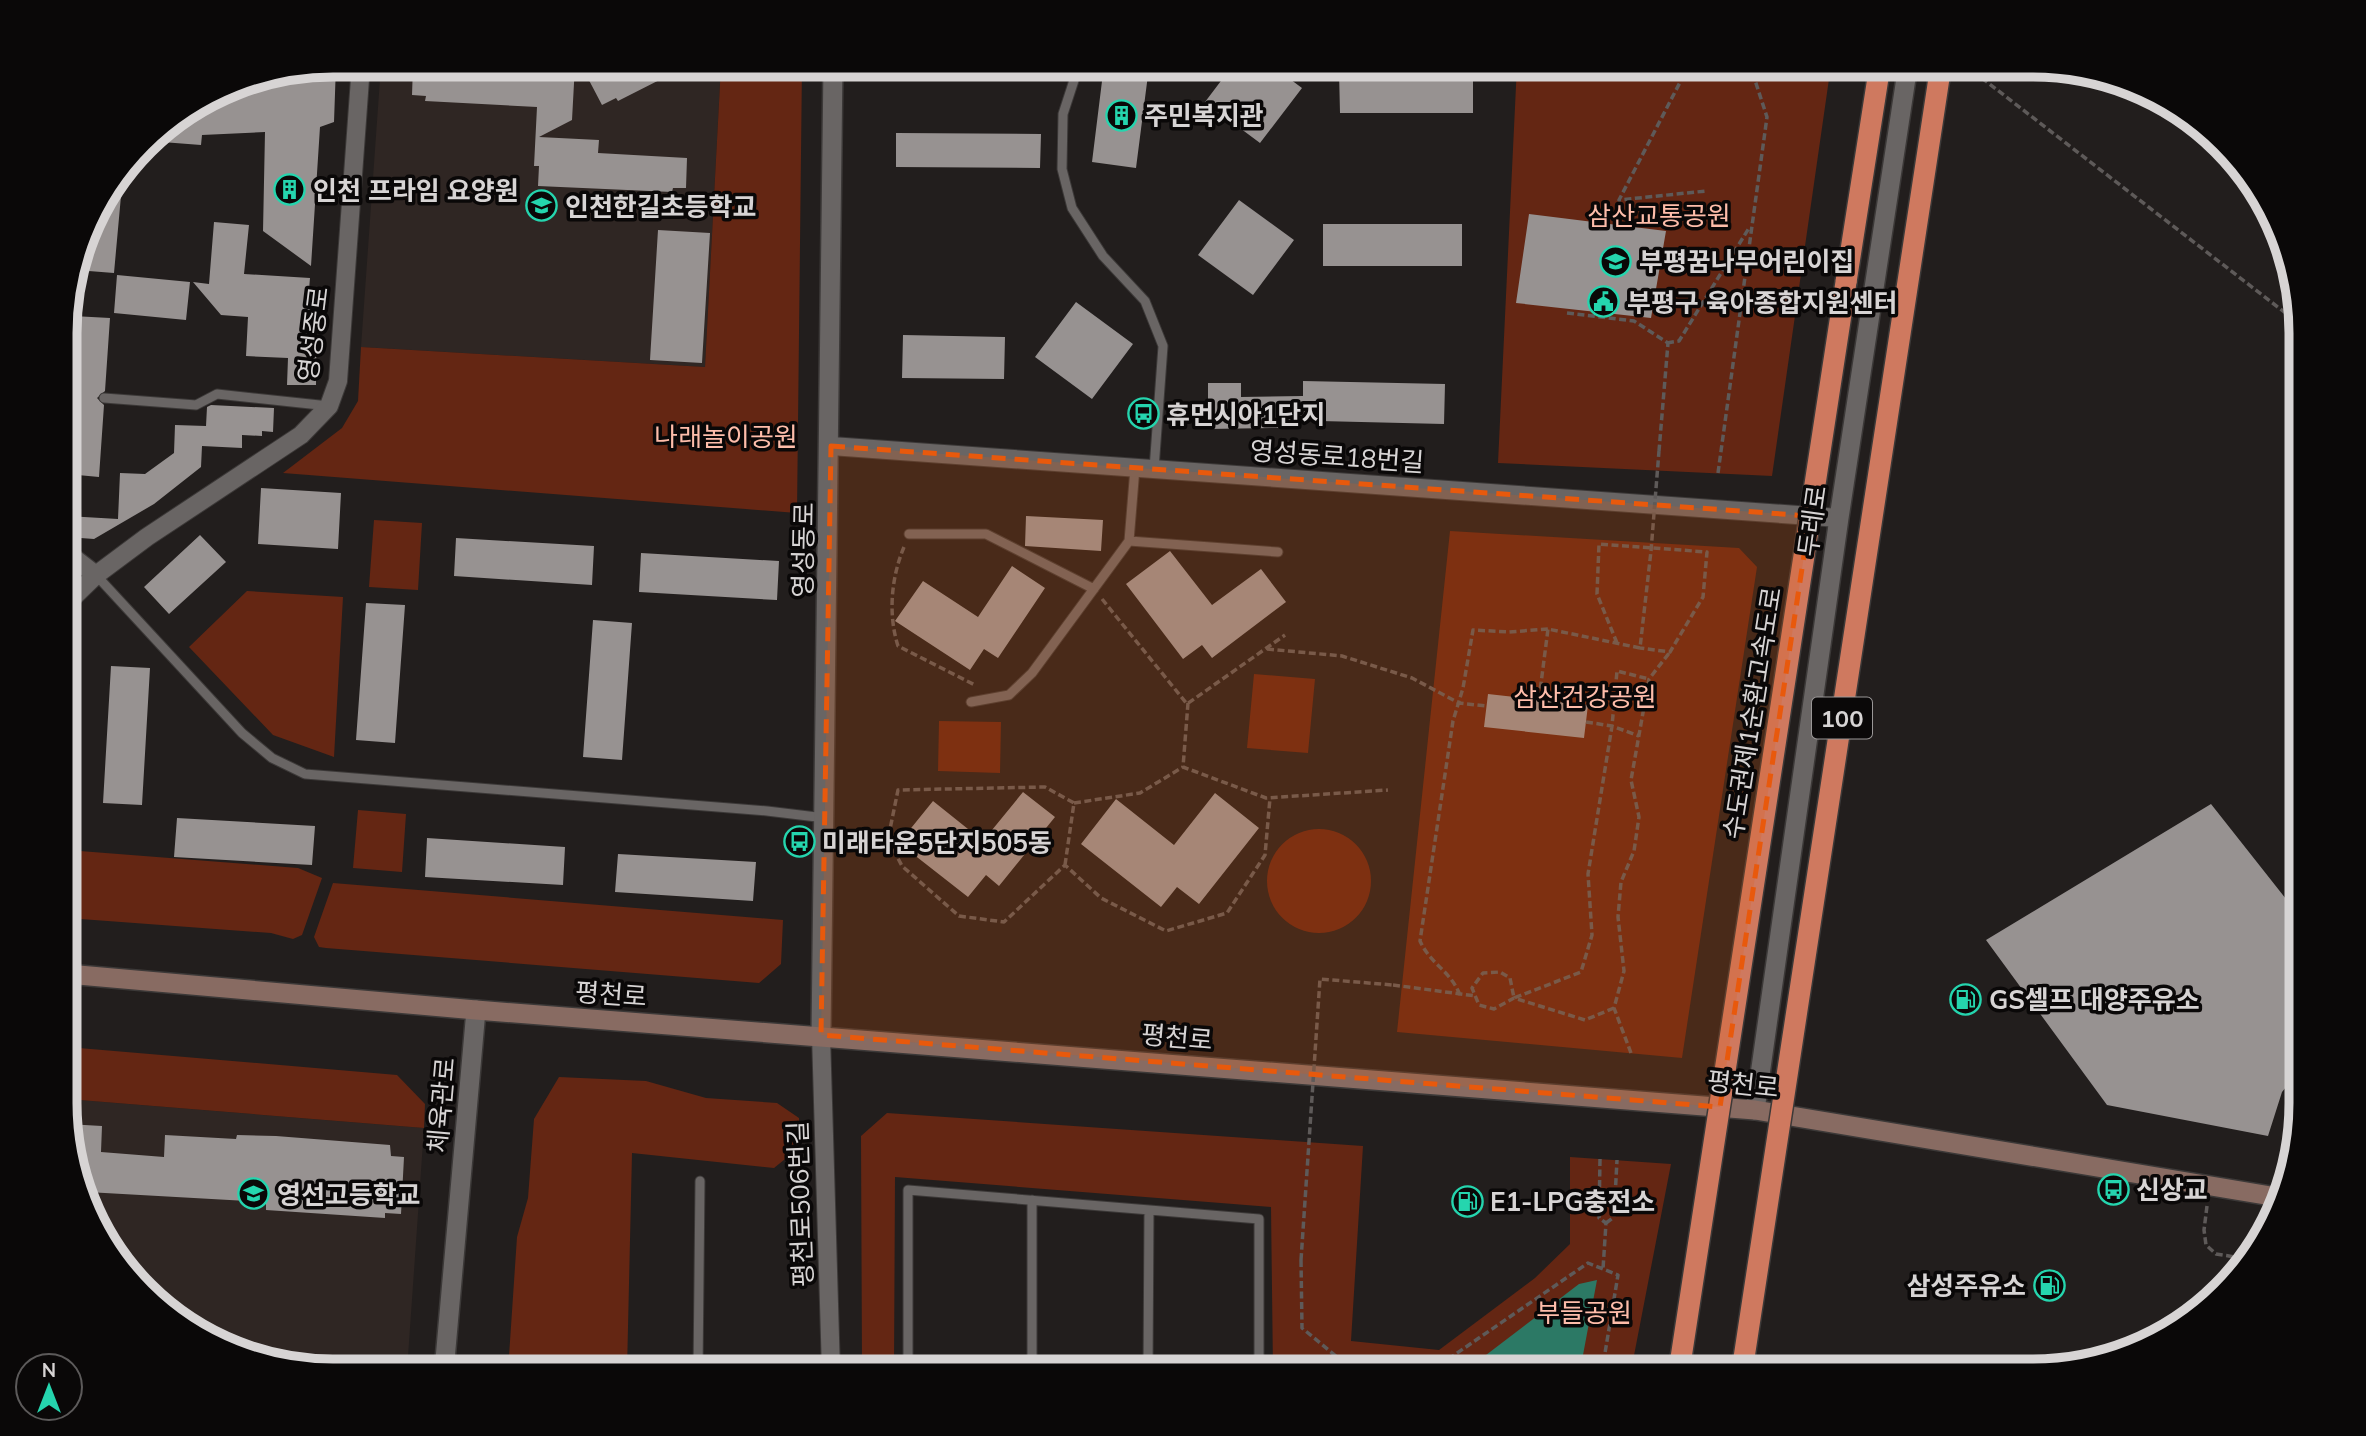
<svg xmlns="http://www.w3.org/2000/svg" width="2366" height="1436" font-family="Mulish,'Noto Sans KR',sans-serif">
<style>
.built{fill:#2f2623}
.green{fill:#642613}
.water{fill:#2c7965}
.building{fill:#979291}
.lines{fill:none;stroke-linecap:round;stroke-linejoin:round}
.service-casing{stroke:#3c3938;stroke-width:11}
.minor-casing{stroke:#3c3938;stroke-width:20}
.tertiary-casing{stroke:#3c3938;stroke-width:22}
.secondary-casing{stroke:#3c3938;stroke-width:22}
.motorway-casing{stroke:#3c3938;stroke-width:24}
.path{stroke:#5e5a59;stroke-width:3.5;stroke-dasharray:7 3.5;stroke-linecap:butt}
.service{stroke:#696564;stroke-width:9}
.minor{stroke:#696564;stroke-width:18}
.tertiary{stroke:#696564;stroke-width:19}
.secondary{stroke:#886b62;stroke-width:19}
.motorway{stroke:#cf795f;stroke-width:21}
.motorway-bridge-casing{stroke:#3c3938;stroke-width:24;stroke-linecap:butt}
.path-bridge{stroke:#5e5a59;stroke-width:3.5;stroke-dasharray:7 3.5;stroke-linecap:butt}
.motorway-bridge{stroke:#cf795f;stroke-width:21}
.marked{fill:#e8590c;fill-opacity:0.2;stroke:#e8590c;stroke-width:5;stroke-dasharray:14 9;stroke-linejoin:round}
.labels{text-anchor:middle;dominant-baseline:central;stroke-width:7;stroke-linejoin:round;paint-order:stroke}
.shield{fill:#0a0808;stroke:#9a9797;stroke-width:2}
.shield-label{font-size:24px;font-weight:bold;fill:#d7d4d4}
.poi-label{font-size:26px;font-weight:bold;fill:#d7d4d4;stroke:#0a0808;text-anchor:start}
.park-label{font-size:26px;fill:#febdaa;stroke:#0a0808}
.street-label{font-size:26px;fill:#d7d4d4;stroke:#0a0808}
.rim{fill:none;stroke:#d7d4d4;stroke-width:9}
</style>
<rect width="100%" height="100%" fill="#221e1d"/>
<path class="built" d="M381,65H721L705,367L361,347Z
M67,1099L424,1128L407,1371H333L263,1362L199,1335L110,1252L67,1137Z"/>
<path class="green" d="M721,65H802L797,513L283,473L342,428L358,401L361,347L705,367Z
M1517,65H1831L1772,476L1498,463Z
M374,520L422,523L418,590L369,587Z
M1450,531L1739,548L1757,567L1682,1058L1397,1032Z
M247,591L343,597L334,757L273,735L189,647Z
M1254,674L1315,679L1308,753L1247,748Z
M939,721L1001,722L1000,773L938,771Z
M358,810L406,814L402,872L353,868Z
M1267 881a52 52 0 1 1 104 0a52 52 0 1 1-104 0Z
M67,850L298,868L322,878L302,935L293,939L271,933L67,918Z
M333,883L783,920L781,964L759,983L326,948L319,947L314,937Z
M67,1047L397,1075L425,1104L424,1128L67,1099Z
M559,1077L646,1081L706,1098L777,1103L799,1118L800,1147L774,1168L632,1153L627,1371H508L517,1237L528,1198L534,1119Z
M887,1113L1363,1146L1351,1341L1439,1350L1535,1278L1570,1244V1157L1671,1164L1631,1371H1273L1271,1207L895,1177L894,1368C887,1373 869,1373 862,1368L861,1136Z"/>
<path class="water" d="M1597,1280L1580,1371H1465L1579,1284Z"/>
<path class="building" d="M336,65L334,122L320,127L311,266L263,231L265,132L202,135L201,145L149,141L156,132L204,102L225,104V89L231,85Z
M539,65H575L572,120L539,137L599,140L598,153L687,158L686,188H673L672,192L538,186L539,166H534L537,107L425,101L426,96L412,95L413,66L539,72Z
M581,65H689L618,101L616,98L602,105Z
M1104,65L1149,67L1136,168L1092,162Z
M1233,65H1271L1302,88L1260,143L1205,102Z
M1339,71H1473V113H1340Z
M896,133L1041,134L1040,168L896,167Z
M123,174L114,273L76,270L93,214Z
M1239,200L1294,240L1253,295L1198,255Z
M1529,214L1666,231L1651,318L1516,303Z
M214,222L249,225L244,274L310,278L309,290H317L316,385H287L288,358L246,356L248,317L221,315L193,282L209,284Z
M1323,224H1462V266H1323Z
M658,230L710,233L702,363L650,360Z
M117,275L190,282L186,320L114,313Z
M1076,302L1133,344L1092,399L1035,357Z
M73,316L110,318L105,391L97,398L104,405L99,477L67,474V397Z
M903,335L1005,337L1004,379L902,378Z
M1303,381L1445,384L1444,424L1278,420V428L1208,429V383H1241V397L1303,396Z
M211,405L274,408L273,432L262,431V436L242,435V448L202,446L201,467L154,504L94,539L67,537V516L118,519L120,473L145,474L174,453L175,425L206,426L207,407Z
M261,488L341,493L338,549L258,544Z
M1026,516L1103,520L1101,551L1025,546Z
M200,535L226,562L169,614L144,587Z
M456,538L594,546L592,585L454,576Z
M1170,551L1212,605L1261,569L1286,602L1212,658L1202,645L1183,659L1126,584Z
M641,553L779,561L777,600L639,592Z
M1012,566L1045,588L998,658L984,649L970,670L895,621L923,581L978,617Z
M366,603L405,605L395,743L356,740Z
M593,620L632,623L622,760L583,757Z
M111,666L150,668L142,805L103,803Z
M1488,694L1588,705L1584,738L1484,727Z
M1023,792L1055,817L999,886L986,875L968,897L899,843L933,801L983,841Z
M1215,793L1259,828L1199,904L1177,887L1161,907L1081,844L1116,799L1174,845Z
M2211,804L2301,918V1069L2282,1092L2268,1136L2107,1105L1986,940Z
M177,818L315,826L312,865L174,857Z
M427,838L565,847L563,885L425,877Z
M618,854L756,862L753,901L615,892Z
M67,1124L102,1126L101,1152L164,1157L165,1135L236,1139L237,1135L276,1136L390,1145L391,1156L404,1157L401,1214L385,1213V1218L266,1210V1202L87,1192L67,1137Z"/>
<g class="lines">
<defs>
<path id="service" d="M1079,65L1063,114L1062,169L1072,208L1103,256L1145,301L1163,346L1154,469
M104,398L196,405L217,394L329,406
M909,534H986L1094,589
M1129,541L1278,552
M96,575L242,733L272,758L305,774L767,811L825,818
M971,702L1009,695L1032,673L1129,541L1135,468
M1032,1200V1371
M698,1371L700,1181
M908,1371V1190L1259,1219V1371
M1148,1371L1149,1210"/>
<path id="minor" d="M831,446L1839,518
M67,558H74L96,575
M67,603L96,575L147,537L301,435L329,406L338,381L361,65
M821,1035L831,1371"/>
<path id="tertiary" d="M821,1035L833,65
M1755,1110L1839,518L1908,65
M444,1371L476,1010"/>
<path id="secondary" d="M67,974L476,1010L1755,1110L2277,1197"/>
<path id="motorway" d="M1846,282L1880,65"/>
</defs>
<use href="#service" class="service-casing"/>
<use href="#minor" class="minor-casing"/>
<use href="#tertiary" class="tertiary-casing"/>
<use href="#secondary" class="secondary-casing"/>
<use href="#motorway" class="motorway-casing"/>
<path class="path" d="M1689,65L1619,200L1706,191
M1965,65L2301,325
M1567,313L1634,321L1668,343L1659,451
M1667,343L1679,341L1749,228
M1718,473L1767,117L1750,65
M904,547C891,578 888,615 898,646L975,685
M1102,599L1187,704L1285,635
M1617,643L1597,594L1599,544L1707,552L1703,597L1670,652L1640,648
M1267,649L1342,656L1412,678L1459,703L1486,706
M1539,699L1548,629L1640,648L1651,551
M1188,703L1183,767L1266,798L1388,790
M1586,722L1612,726L1639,736
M1074,803L1140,793L1183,767
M1065,865L1074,803L1045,787L898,790L888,839L902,866L959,916L1004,922L1065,865L1101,898L1166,931L1227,913L1265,855L1270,798
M1393,985L1476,996
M1460,995C1450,970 1431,965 1420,941L1453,721L1463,688L1473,630L1509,632L1548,629
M1614,1008L1585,1020L1514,998L1494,1009L1479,1005L1472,988L1483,973L1500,972L1510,978L1514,998L1581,972L1592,935L1588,874L1612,726L1617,671L1649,679
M1631,1053L1614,1008L1624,971L1618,917L1621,882L1634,851L1639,817L1631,780L1649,679L1670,652
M1600,1159L1599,1218L1606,1223L1603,1269
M2207,1206L2204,1230L2206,1245L2216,1254L2248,1259
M1606,1223L1614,1217L1617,1160
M1301,1260L1302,1328L1354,1371
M1431,1371L1588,1263L1618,1275L1602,1371"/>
<use href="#service" class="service"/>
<use href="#minor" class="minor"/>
<use href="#tertiary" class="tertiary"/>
<use href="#secondary" class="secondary"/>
<use href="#motorway" class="motorway"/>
<defs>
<path id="motorway-bridge" d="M1679,1371L1846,282
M1742,1371L1941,65"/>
</defs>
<use href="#motorway-bridge" class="motorway-bridge-casing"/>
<path class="path-bridge" d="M1651,551L1659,451
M1301,1260L1320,979L1393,985"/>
<use href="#motorway-bridge" class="motorway-bridge"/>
</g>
<path class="marked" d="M831,446L1810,516L1720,1107L821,1035Z"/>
<defs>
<symbol id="building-ring" viewBox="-11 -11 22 22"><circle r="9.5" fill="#0a0808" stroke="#25d5ae" stroke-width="1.5"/><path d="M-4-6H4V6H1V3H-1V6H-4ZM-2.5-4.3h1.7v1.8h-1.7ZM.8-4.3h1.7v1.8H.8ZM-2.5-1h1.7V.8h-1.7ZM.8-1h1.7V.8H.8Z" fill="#25d5ae"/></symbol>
<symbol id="school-ring" viewBox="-11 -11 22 22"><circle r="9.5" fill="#0a0808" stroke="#25d5ae" stroke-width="1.5"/><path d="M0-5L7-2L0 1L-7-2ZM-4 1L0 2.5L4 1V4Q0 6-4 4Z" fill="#25d5ae"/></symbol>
<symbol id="civic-ring" viewBox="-11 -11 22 22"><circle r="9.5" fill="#0a0808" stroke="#25d5ae" stroke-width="1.5"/><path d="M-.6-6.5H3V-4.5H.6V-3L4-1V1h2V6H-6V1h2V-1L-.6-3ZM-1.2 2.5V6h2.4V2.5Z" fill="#25d5ae"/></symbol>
<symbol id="bus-ring" viewBox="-11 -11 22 22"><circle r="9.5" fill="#0a0808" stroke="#25d5ae" stroke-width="1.5"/><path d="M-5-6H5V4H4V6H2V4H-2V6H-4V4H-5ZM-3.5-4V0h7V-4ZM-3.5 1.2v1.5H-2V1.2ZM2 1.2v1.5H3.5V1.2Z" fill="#25d5ae"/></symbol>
<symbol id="fuel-ring" viewBox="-11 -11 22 22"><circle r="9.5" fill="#0a0808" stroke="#25d5ae" stroke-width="1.5"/><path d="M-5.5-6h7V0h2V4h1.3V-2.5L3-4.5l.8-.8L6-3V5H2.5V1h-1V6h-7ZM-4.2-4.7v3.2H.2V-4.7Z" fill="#25d5ae"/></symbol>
</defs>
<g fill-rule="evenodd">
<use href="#building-ring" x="1104" y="98" width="35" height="35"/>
<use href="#building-ring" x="272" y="172" width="35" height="35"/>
<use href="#school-ring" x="524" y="188" width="35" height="35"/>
<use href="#school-ring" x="1598" y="244" width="35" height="35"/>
<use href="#civic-ring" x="1586" y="284" width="35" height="35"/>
<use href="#bus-ring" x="1126" y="396" width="35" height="35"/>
<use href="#bus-ring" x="782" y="824" width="35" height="35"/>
<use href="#fuel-ring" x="1948" y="982" width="35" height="35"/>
<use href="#bus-ring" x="2096" y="1172" width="35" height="35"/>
<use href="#school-ring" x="236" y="1176" width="35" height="35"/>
<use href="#fuel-ring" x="1450" y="1184" width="35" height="35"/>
<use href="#fuel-ring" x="2032" y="1268" width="35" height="35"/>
</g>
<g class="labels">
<rect class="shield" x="1812" y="697.5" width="60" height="41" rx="5"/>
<g class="shield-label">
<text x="1842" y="718">100</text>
</g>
<g class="poi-label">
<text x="1144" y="115">주민복지관</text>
<text x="313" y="190">인천 프라임 요양원</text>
<text x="565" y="206">인천한길초등학교</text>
<text x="1639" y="261">부평꿈나무어린이집</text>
<text x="1627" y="302">부평구 육아종합지원센터</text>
<text x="1166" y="414">휴먼시아1단지</text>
<text x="822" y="842">미래타운5단지505동</text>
<text x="1989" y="999">GS셀프 대양주유소</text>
<text x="2136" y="1189">신상교</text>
<text x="277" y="1194">영선고등학교</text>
<text x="1490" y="1201">E1-LPG충전소</text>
<text x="2026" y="1285" text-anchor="end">삼성주유소</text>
</g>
<g class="park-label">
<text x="1659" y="215">삼산교통공원</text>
<text x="726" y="436">나래놀이공원</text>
<text x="1585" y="696">삼산건강공원</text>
<text x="1584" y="1312">부들공원</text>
</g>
<g class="street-label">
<text transform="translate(313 334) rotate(-83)">영성중로</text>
<text transform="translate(1337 456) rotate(4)">영성동로18번길</text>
<text transform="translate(1812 521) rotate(-82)">두레로</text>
<text transform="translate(803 550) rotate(-89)">영성동로</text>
<text transform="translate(1752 713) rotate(-81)">수도권제1순환고속도로</text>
<text transform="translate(611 994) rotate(4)">평천로</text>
<text transform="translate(1177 1037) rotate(5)">평천로</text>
<text transform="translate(1743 1084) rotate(6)">평천로</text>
<text transform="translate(441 1105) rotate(-85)">체육관로</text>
<text transform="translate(800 1204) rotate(-92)">평천로506번길</text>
</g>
</g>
<path d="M0 0H2366V1436H0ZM333 77H2033A256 256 0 0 1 2289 333V1103A256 256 0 0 1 2033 1359H333A256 256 0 0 1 77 1103V333A256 256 0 0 1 333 77Z" fill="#0a0808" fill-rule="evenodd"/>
<path class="rim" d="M333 77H2033A256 256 0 0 1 2289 333V1103A256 256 0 0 1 2033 1359H333A256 256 0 0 1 77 1103V333A256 256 0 0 1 333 77Z"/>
<g transform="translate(49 1387)"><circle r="33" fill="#0a0808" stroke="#5c5a5a" stroke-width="2"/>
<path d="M0-5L12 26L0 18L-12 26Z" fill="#25d5ae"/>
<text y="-10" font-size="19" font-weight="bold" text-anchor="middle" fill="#d7d4d4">N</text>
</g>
</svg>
